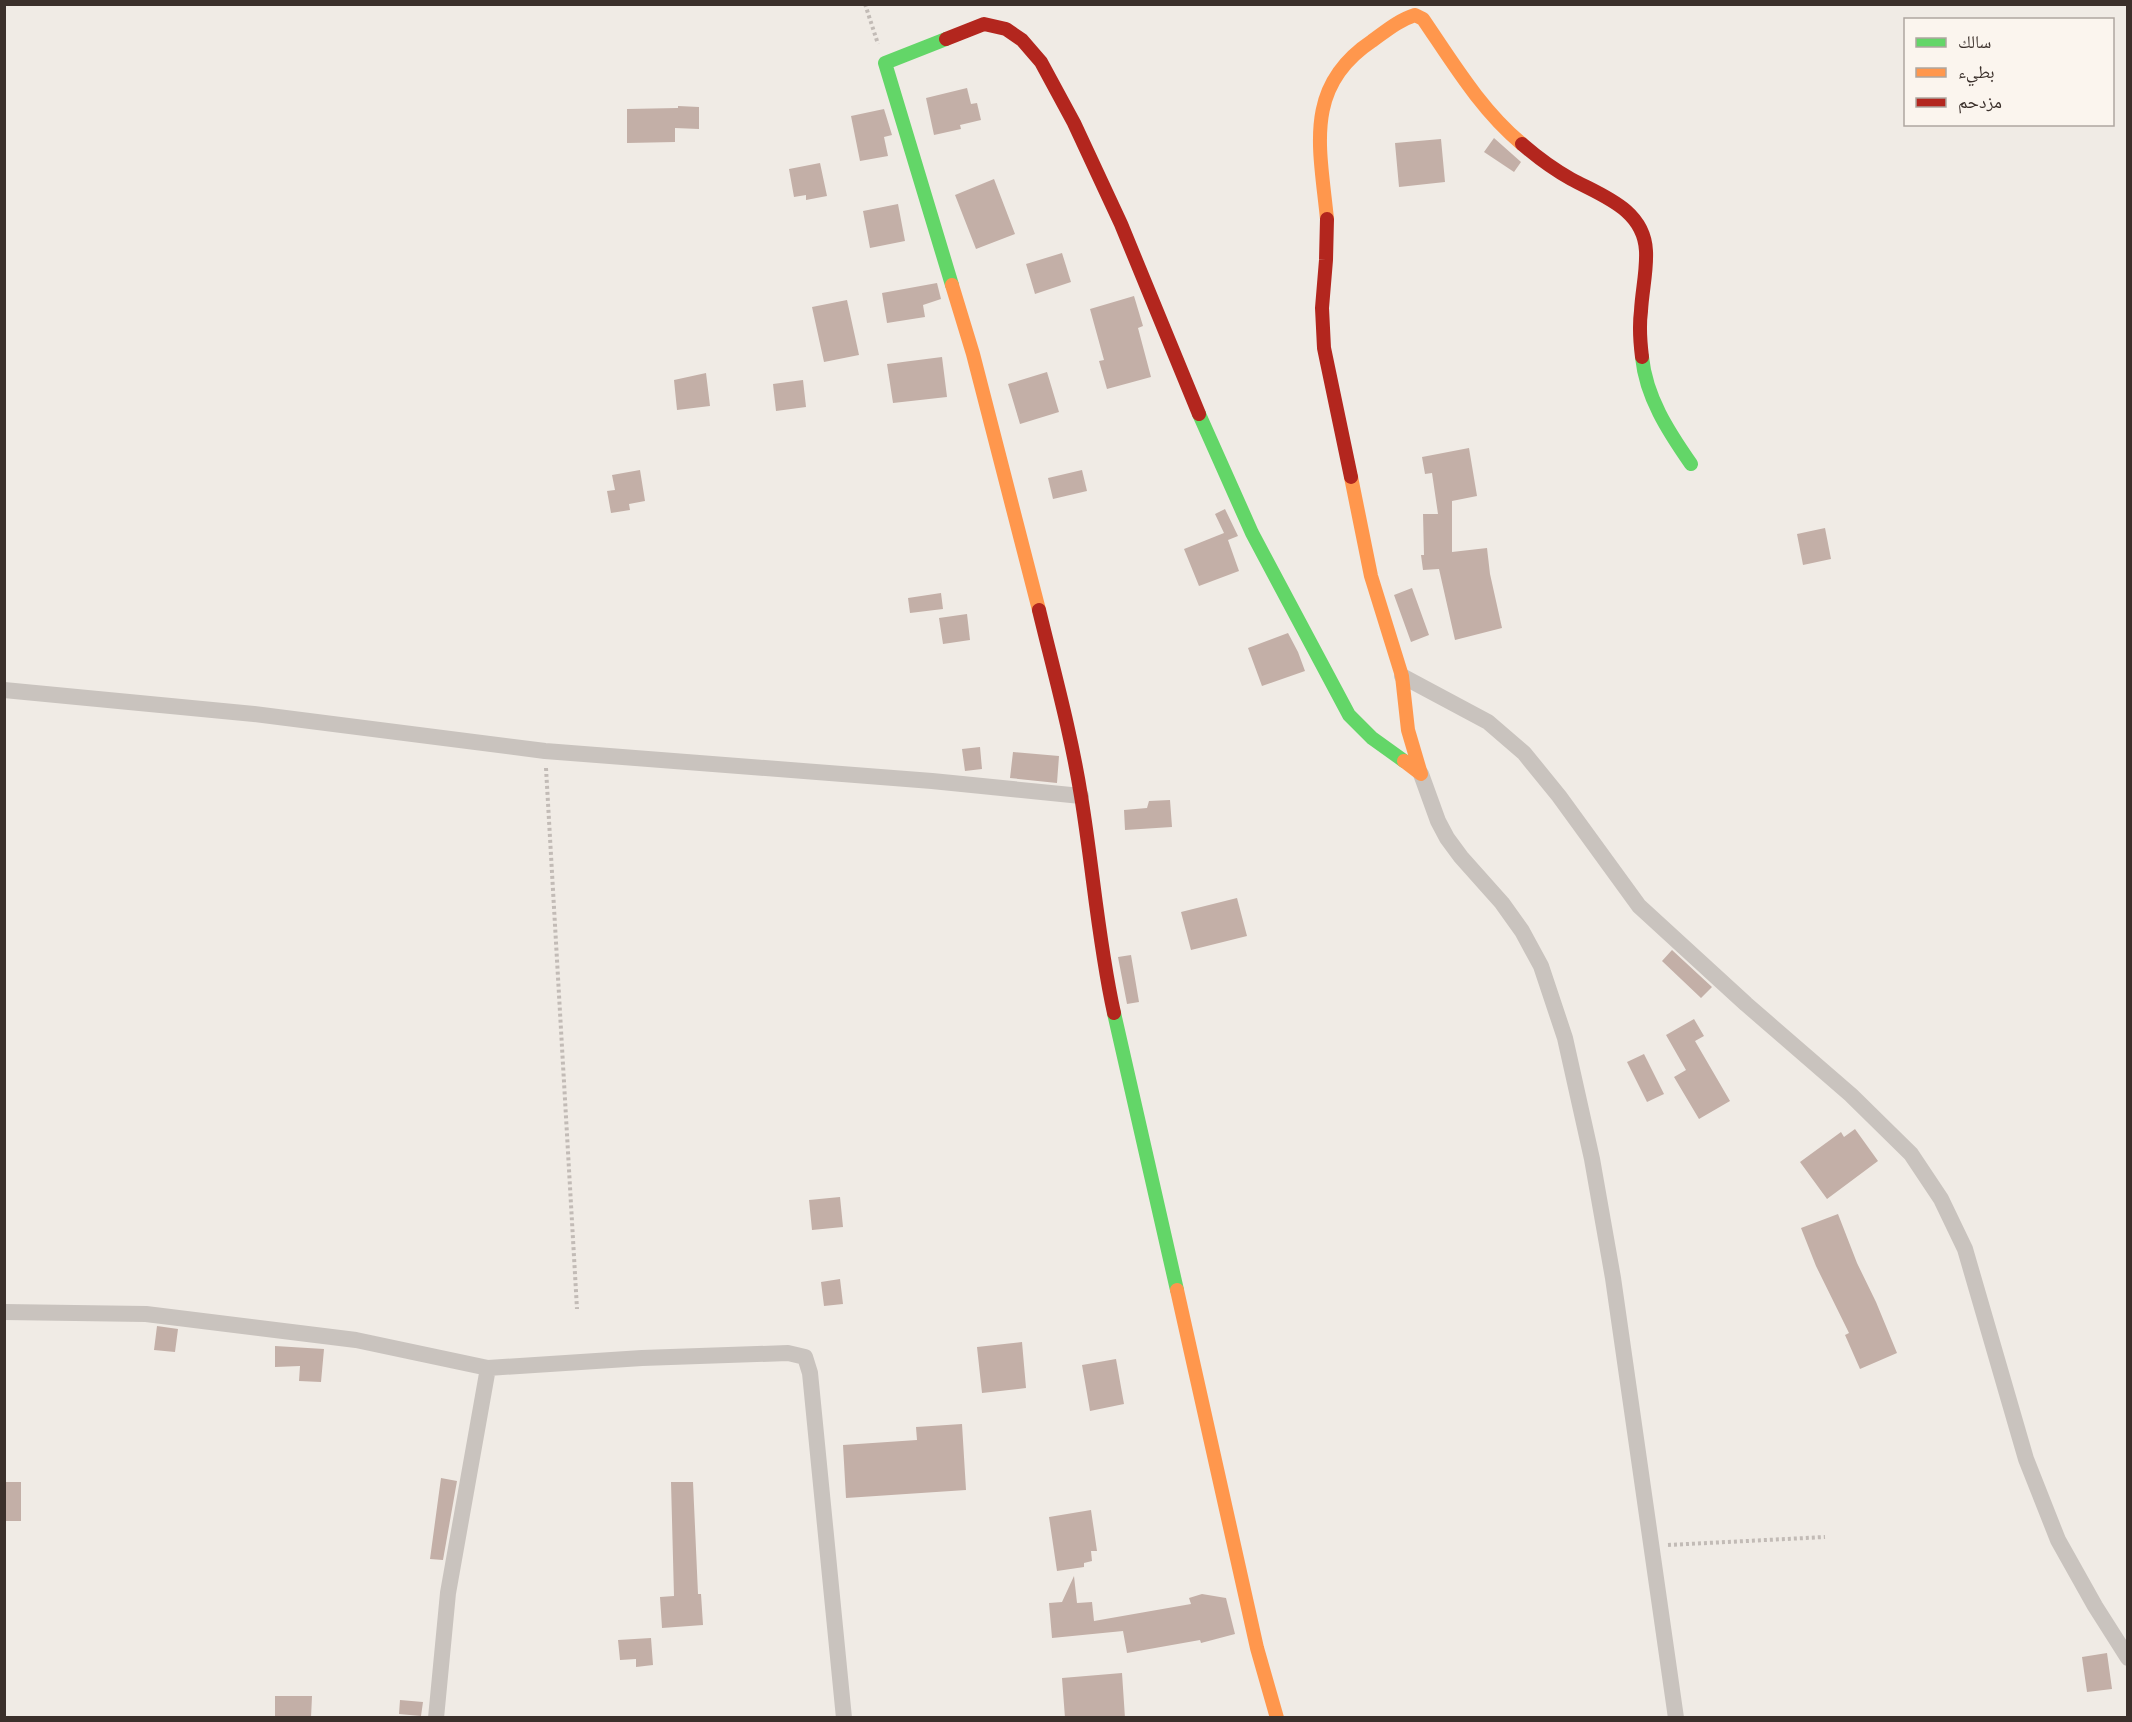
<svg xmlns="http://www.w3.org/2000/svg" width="2132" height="1722" font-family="'Nunito Sans','Noto Naskh Arabic',sans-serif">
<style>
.building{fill:#c3afa7}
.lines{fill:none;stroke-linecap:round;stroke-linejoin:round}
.path{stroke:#c2bbb6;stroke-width:4;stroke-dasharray:3 3;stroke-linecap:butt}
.street{stroke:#c9c3be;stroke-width:16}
.fast{stroke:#63d668;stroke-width:14}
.slow{stroke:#ff974d;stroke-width:14}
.jam{stroke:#b3261e;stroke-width:14}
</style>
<rect width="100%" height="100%" fill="#f0ebe5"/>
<path class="building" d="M967,88L971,104L977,103L981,120L960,125L961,129L934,135L926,98Z
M678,106L699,107V129L675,128V142L627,143V109L678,108Z
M884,109L892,135L884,137L888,156L860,161L851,116Z
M1494,138L1521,162L1514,172L1484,152Z
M1441,139L1445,182L1399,187L1395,143Z
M820,163L827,196L806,200V195L794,197L789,169Z
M994,179L1015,234L976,249L955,195Z
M898,204L905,241L870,248L863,211Z
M1062,253L1071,282L1035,294L1026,264Z
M937,283L941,299L923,305L925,317L887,323L882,293Z
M1134,296L1143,326L1138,328L1151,377L1107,389L1099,361L1104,360L1090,309Z
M847,300L859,355L824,362L812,307Z
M942,357L947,397L893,403L887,364Z
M1047,372L1059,412L1020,424L1008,384Z
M706,373L710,406L677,410L674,380Z
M803,380L806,407L776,411L773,384Z
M1469,448L1477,496L1452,501V552L1487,548L1490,574L1502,628L1455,640L1439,569L1423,570L1421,555H1424L1423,514H1438L1432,473L1425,474L1422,457Z
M640,470L645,501L629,504L630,510L611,513L607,491L615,490L612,475Z
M1082,470L1087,491L1053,499L1048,478Z
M1225,509L1238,536L1228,540L1239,571L1199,586L1184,549L1224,533L1215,514Z
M1825,528L1831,559L1803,565L1797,534Z
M1412,588L1429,635L1411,642L1394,595Z
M941,593L943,609L910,613L908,598Z
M967,614L970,640L943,644L939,618Z
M1288,633L1298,652L1305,671L1262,686L1248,648Z
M980,747L982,769L965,771L962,749Z
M1013,752L1059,756L1057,783L1010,778Z
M1170,800L1172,827L1125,830L1124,810L1147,808L1149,801Z
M1237,898L1247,936L1191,950L1181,912Z
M1672,950L1712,987L1701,998L1662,961Z
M1131,955L1139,1002L1127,1004L1118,957Z
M1694,1019L1704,1036L1695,1041L1730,1101L1699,1119L1674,1077L1686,1070L1666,1035Z
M1644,1054L1664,1094L1647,1102L1627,1062Z
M1855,1129L1878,1161L1827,1199L1800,1162L1841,1132L1844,1137Z
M840,1197L843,1227L812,1230L809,1200Z
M1838,1214L1857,1263L1876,1302L1897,1353L1860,1369L1845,1335L1849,1333L1816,1266L1801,1228Z
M840,1279L843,1304L824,1306L821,1282Z
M157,1326L178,1329L175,1352L154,1350Z
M1022,1342L1026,1388L982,1393L977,1347Z
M275,1346L324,1349L321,1382L299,1381L300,1366L275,1367Z
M1116,1359L1124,1404L1090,1411L1082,1365Z
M962,1424L966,1490L846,1498L843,1445L917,1440L916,1427Z
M441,1478L457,1481L443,1560L430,1559Z
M4,1482H21V1521H4Z
M671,1482H693L698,1594H701L703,1625L662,1628L660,1597L674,1596Z
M1091,1510L1097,1551H1091L1092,1561L1084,1563V1567L1057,1571L1049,1517Z
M1074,1576L1077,1603L1092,1602L1094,1621L1191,1604L1189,1598L1202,1594L1226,1598L1235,1634L1201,1643L1200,1640L1127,1653L1123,1631L1052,1638L1049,1603L1062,1602Z
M651,1638L653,1665L636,1667V1659L620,1660L618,1640Z
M2107,1653L2112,1689L2087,1692L2082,1657Z
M1122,1673L1125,1718H1065L1062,1678Z
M275,1696H312L311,1718H275Z
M400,1700L423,1702L421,1716L399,1714Z"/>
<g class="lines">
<path class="path" d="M865,4L878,44
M546,768L577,1309
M1668,1545L1825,1537"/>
<path class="street" d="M1402,676L1488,722L1524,753L1559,796L1639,906L1746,1004L1851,1095L1911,1154L1941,1199L1965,1249L2026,1459L2058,1540L2095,1606L2128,1658
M4,690L254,714L545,751L932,781L1081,796
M1421,774L1438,821L1447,838L1461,857L1502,903L1522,931L1541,966L1565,1038L1592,1159L1613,1278L1676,1718
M4,1312L146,1314L356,1340L488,1368L642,1358L788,1353L805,1357L810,1373L844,1718
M436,1718L448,1593L488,1368"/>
<path class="fast" d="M946,39L885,63L952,285
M1642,357C1646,397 1668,431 1691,464
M1199,414L1252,533L1349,715L1372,738L1404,761
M1114,1013L1177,1290"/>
<path class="slow" d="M1327,219C1320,148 1303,87 1372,41C1386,31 1399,20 1415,15L1423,19C1453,63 1481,110 1522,144
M952,285L973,354L1039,610
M1351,477L1371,576L1402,676L1408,730L1421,774L1404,761
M1177,1290L1257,1648L1277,1718"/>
<path class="jam" d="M946,39L984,24L1006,29L1022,40L1041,62L1074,123L1121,224L1199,414
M1522,144C1537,157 1553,169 1571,179C1602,196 1644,209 1646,251C1647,271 1642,291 1641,311C1639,326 1640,341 1642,357
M1327,219L1326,260L1322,308L1324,348L1351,477
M1039,610C1054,672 1071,733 1081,796C1093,868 1098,941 1114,1013"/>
</g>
<rect width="2132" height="1722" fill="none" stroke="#3b302b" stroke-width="12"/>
<rect x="1904" y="18" width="210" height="108" fill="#fbf5ee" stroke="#aea6a0" stroke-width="1.5"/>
<rect x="1916" y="38" width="30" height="9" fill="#63d668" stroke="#aea6a0" stroke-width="1.5"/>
<text x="1958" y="48" font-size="18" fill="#3b302b">سالك</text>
<rect x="1916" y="68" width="30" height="9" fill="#ff974d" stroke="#aea6a0" stroke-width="1.5"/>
<text x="1958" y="78" font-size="18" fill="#3b302b">بطيء</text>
<rect x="1916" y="98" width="30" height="9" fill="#b3261e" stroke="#aea6a0" stroke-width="1.5"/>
<text x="1958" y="108" font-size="18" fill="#3b302b">مزدحم</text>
</svg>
